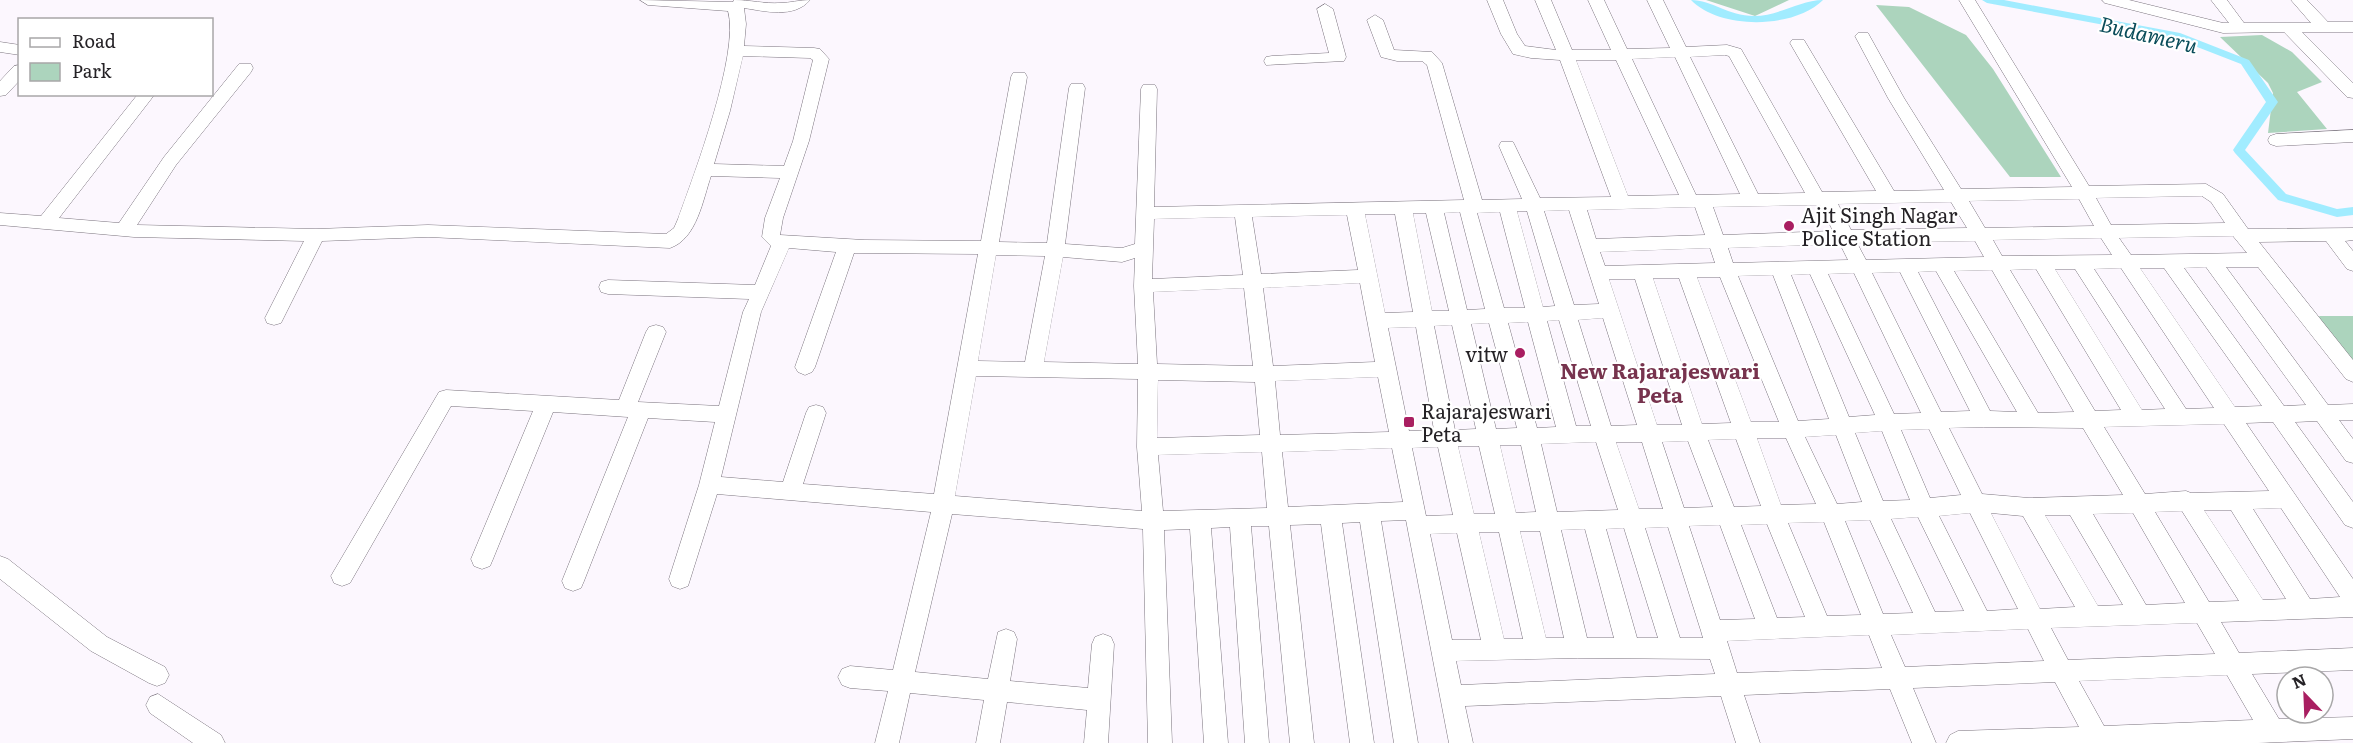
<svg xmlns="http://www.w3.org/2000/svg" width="2353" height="743" font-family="Literata,serif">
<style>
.green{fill:#acd4bd}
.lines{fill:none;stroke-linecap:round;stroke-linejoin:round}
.canal{fill:#a1ecff;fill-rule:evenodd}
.minor-casing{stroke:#7b747e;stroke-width:1}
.minor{fill:#fff;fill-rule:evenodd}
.poi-dot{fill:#a91e61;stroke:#fff;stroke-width:2}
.labels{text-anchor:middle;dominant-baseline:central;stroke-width:4.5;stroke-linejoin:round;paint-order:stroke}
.poi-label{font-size:20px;fill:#252226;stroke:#fff;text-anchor:start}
.water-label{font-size:21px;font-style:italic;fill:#0a4d5a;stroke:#fff}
.neighbourhood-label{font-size:21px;font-weight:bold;fill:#77334e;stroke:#fff}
</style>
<rect width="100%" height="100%" fill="#fcf7fe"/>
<path class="green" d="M1706,0H1789L1755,16Z
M1876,5L1909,7L1966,35L1993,69L2061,177H2010Z
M2262,35L2292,52L2322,82L2297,92L2327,129L2268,133L2273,93L2268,83L2220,37Z
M2319,316H2353V362L2323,327Z"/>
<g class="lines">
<path class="canal" d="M1691,0C1712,0 1728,16 1754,16C1779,16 1800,0 1823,0C1794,29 1720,30 1691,0Z
M1982,0H2004L2180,33L2249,60L2278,102L2245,150L2286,194L2337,209L2353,207V215L2337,217L2278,200L2235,153L2233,150L2235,147L2266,102L2241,64L2174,38L1987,3Z"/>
<defs>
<path id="minor" d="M640,0L733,2L734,0C750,0 765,4 780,3C790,3 799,0 810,0C794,19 764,11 744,8L746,24L744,46L814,48L820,49L829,59L809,141L783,218L780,235L864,240L981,241L1011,77L1013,73H1025L1027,77L999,242L1047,243L1069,88L1071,84H1083L1085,88L1065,244L1122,248L1135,244L1141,89L1143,85H1155L1157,89L1154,207L1464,200L1427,65L1422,61H1397L1381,57L1367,20L1375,15L1383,20L1394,50L1432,52L1442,63L1482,200L1522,199L1499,146L1501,142H1513L1515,146L1540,198L1611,197L1560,60L1531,58L1513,54L1501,34L1487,0H1503L1517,34L1525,46L1556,50L1535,0H1551L1572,50H1611L1588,0H1604L1627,49L1670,48L1647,0H1663L1686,47L1727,45L1741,49L1822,192L1876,191L1790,43L1792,40H1804L1894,191L1944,190L1888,98L1855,36L1858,33H1868L1904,98L1961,189L2072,187L1959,0H1975L2089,186L2206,184L2223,194L2248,229L2353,228V240L2345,241L2353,251V271L2347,269L2326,241L2259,242L2353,360V382L2346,379L2258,267H2226L2328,405L2353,404V420H2339L2353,439V463L2346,461L2317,421L2295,422L2353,502V528L2345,525L2273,422L2246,423L2353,579V617L2221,622L2239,653L2353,648V670L2252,674L2279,719L2353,717V739L2258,743H1946L1950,735L1958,731L2079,727L2055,682L1913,688L1936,743H1912L1890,689L1744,695L1760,743H1736L1721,696L1465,706L1473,743H1449L1406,520L1381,521L1418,743H1394L1360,522L1342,523L1374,743H1350L1321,524L1290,525L1314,743H1290L1269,526H1251L1269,743H1245L1230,527L1211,528L1228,743H1204L1190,529L1164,530L1172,743H1148L1143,529L952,514L915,672L988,679L998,632L1006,629L1014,632L1017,639L1010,681L1088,688L1092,644L1095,637L1103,634L1111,637L1114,644L1108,743H1084L1087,710L1007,702L1000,743H976L984,700L910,693L899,743H875L888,691L850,688L842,685L838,677L842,669L850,666L893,670L931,512L717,494L688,586L680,589L672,586L669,579L699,485L715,422L648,418L584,581L581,588L573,591L565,588L562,581L628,417L553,412L493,559L490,566L482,569L474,566L471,559L533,411L451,406L350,583L342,586L334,583L331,576L439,392L446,390L619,400L646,332L649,327L656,325L663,327L666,332L638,402L719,406L743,312L749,299L608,294L601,292L599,287L601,282L608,280L755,285L771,246L762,237L765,218L780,178L711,176C703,199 697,239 670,248L428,237L322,241L281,323L274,325L267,323L265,318L304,241L134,237L0,225V213L41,216L138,94H155L59,218L119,223L164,157L239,64H251L253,68L251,72L176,165L137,225L316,229L428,225L666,234L674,228L678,219C694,175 740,53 728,11L648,5ZM1725,55L1729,56L1805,193L1758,194L1690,57ZM743,56L810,58L813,60L793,141L784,166L714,164L730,111ZM1675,57L1740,194L1696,195L1632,59ZM1576,60H1616L1679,195L1628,196ZM2202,196L2211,202L2225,223L2111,225L2096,198ZM2079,199L2094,226L1985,228L1969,201ZM1951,202L1967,228L1851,230L1838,204ZM1820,205L1833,231L1723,235L1713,207ZM1695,207L1705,235L1596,239L1587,210ZM1569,210L1599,304L1574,305L1544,211ZM1517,211H1527L1555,306L1543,307ZM1460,212L1485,309L1467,310L1444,213ZM1500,212L1525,308H1504L1477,213ZM1413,213H1426L1449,311H1432ZM1365,214H1395L1413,312L1385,313ZM1347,215L1358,270L1261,274L1252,217ZM1235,217L1243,275L1152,279L1154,219ZM2233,236L2247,253L2131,255L2119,238ZM2101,238L2112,255L2002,256L1993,240ZM1975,241L1984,257L1866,260L1857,243ZM1840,244L1848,260L1733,263L1728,248ZM789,248L836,252L795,367L798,372L805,375L812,372L815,367L854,253L978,254L934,494L803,484L826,413L823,407L816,405L809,407L806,413L783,482L721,477L761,312ZM1710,248L1715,263L1605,266L1600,252ZM996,255L1045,256L1025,362L978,361ZM1063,257L1122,262L1135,258L1134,286L1138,364L1044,362ZM2206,267L2306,405L2284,406L2184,268ZM2121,268L2214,408L2186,409L2094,269ZM2140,268H2164L2262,406L2235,407ZM2036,269L2121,410L2095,411L2010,270ZM2055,269H2075L2165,409L2142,410ZM1992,270L2074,412L2038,413L1954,271ZM1936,271L2017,412L1990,411L1918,272ZM1900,272L1970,411L1941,412L1872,273ZM1854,273L1921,413L1894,414L1828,274ZM1810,274L1875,415L1849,417L1791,275ZM1773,275L1829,419L1798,421L1738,276ZM1697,277H1720L1779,422H1751ZM1653,278H1679L1731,423L1702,424ZM1609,279H1635L1682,425H1657ZM1360,283L1375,362L1273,366L1263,288ZM1244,288L1253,366L1157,364L1153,292ZM1603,318L1637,425L1611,426L1578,320ZM1559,320L1591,426H1576L1547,321ZM1528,322L1556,427L1537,428L1508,323ZM1489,323L1517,428L1496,429L1471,324ZM1452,325L1476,429L1455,430L1434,326ZM1416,327L1434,430L1409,431L1388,328ZM976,376L1138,379L1137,447L1142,511L955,496ZM1378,377L1389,432L1280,435L1275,381ZM1158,380L1255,382L1260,435L1157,438ZM2224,424L2269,491L2191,493L2186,491L2145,494L2104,427ZM1984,427L2083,428L2123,495L2029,498L1982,494L1949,428ZM1929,429L1961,495L1930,498L1901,430ZM1882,431L1910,500L1883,501L1855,433ZM1836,435L1862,502L1837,504L1805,437ZM1757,438H1786L1816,504L1781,505ZM1736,439L1761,506L1734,507L1708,440ZM1688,441L1713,507L1684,508L1662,442ZM1596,442L1618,510L1557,512L1541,444ZM1616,442H1642L1663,509H1639ZM1500,445H1521L1536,512L1516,513ZM1458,446H1479L1495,514H1474ZM1438,447L1453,515L1426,516L1412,448ZM1392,448L1403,502L1288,507L1282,452ZM1262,452L1267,508L1163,511L1158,455ZM2281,508L2340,597L2310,599L2253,509ZM2204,510H2231L2286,599L2263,600ZM2182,511L2239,601L2209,602L2155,512ZM1970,513L2018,609L1987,611L1939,516ZM1991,513L2023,516L2075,607L2040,609ZM2133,513L2185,603L2146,605L2093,514ZM2045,515H2070L2123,605L2098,606ZM1918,517L1964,611L1935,612L1891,519ZM1870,520L1913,613L1883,614L1845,521ZM1824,522L1861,615L1827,616L1788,523ZM1767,524L1805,617L1777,618L1741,525ZM1720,525L1755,619L1720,620L1689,526ZM1668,527L1701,631L1703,638H1680L1645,528ZM1624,528L1658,638H1637L1606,529ZM1585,529L1614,638H1587L1561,530ZM1520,531H1540L1564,638H1546ZM1479,532H1499L1523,639H1504ZM1457,533L1481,640H1452L1430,534ZM2197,623L2215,654L2068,660L2051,628ZM2028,629L2044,661L1905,667L1891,635ZM1869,635L1882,668L1737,673L1727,641ZM1578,658L1710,659L1715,674L1461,685L1456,661ZM2227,675L2253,720L2104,726L2079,681Z
M2102,0H2129L2223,23H2229L2211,0H2227L2244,23H2311L2291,0H2307L2328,22H2353V32H2302L2353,83V98L2347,97L2284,32L2223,33L2105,3Z
M1325,4L1333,9L1346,57L1344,61L1266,65L1264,61L1266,57L1272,56L1329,53L1317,9Z
M0,42L20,45V55L0,52Z
M20,65V80L6,95L0,96V81L14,66Z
M2353,130V142L2276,146L2270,144L2268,140L2270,136L2276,134Z
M0,556L8,559L107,637L165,667L169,675L165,683L157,686L149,683L91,651L0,579Z
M158,694L221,735L225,743H193L150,713L146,705L150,697Z"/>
</defs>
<use href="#minor" class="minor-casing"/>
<use href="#minor" class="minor"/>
</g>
<g class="poi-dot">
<circle cx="1789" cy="226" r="6"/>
<circle cx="1520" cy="353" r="6"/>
<rect x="1403" y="416" width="12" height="12" rx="3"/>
</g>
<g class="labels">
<g class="poi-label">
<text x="1801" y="214">Ajit Singh Nagar<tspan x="1801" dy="23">Police Station</tspan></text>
<text x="1508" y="353" text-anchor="end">vitw</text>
<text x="1421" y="410">Rajarajeswari<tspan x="1421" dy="23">Peta</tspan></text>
</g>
<g class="water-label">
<text transform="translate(2149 33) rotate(13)">Budameru</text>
</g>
<g class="neighbourhood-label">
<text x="1660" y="369">New Rajarajeswari<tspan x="1660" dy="24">Peta</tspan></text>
</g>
</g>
<rect x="18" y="18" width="195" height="78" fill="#ffffff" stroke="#a8a7a8" stroke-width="1.5"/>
<rect x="30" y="38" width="30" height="9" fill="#ffffff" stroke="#a8a7a8" stroke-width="1.5"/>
<text x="72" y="48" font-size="18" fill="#252226">Road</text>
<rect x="30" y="63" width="30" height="18" fill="#acd4bd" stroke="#a8a7a8" stroke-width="1.5"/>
<text x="72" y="78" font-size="18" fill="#252226">Park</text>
<g transform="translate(2305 695) rotate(337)"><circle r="28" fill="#ffffff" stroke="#a8a7a8" stroke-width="1.5"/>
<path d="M0-4.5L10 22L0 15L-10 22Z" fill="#a91e61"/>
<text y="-9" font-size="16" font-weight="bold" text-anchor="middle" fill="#252226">N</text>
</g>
</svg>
